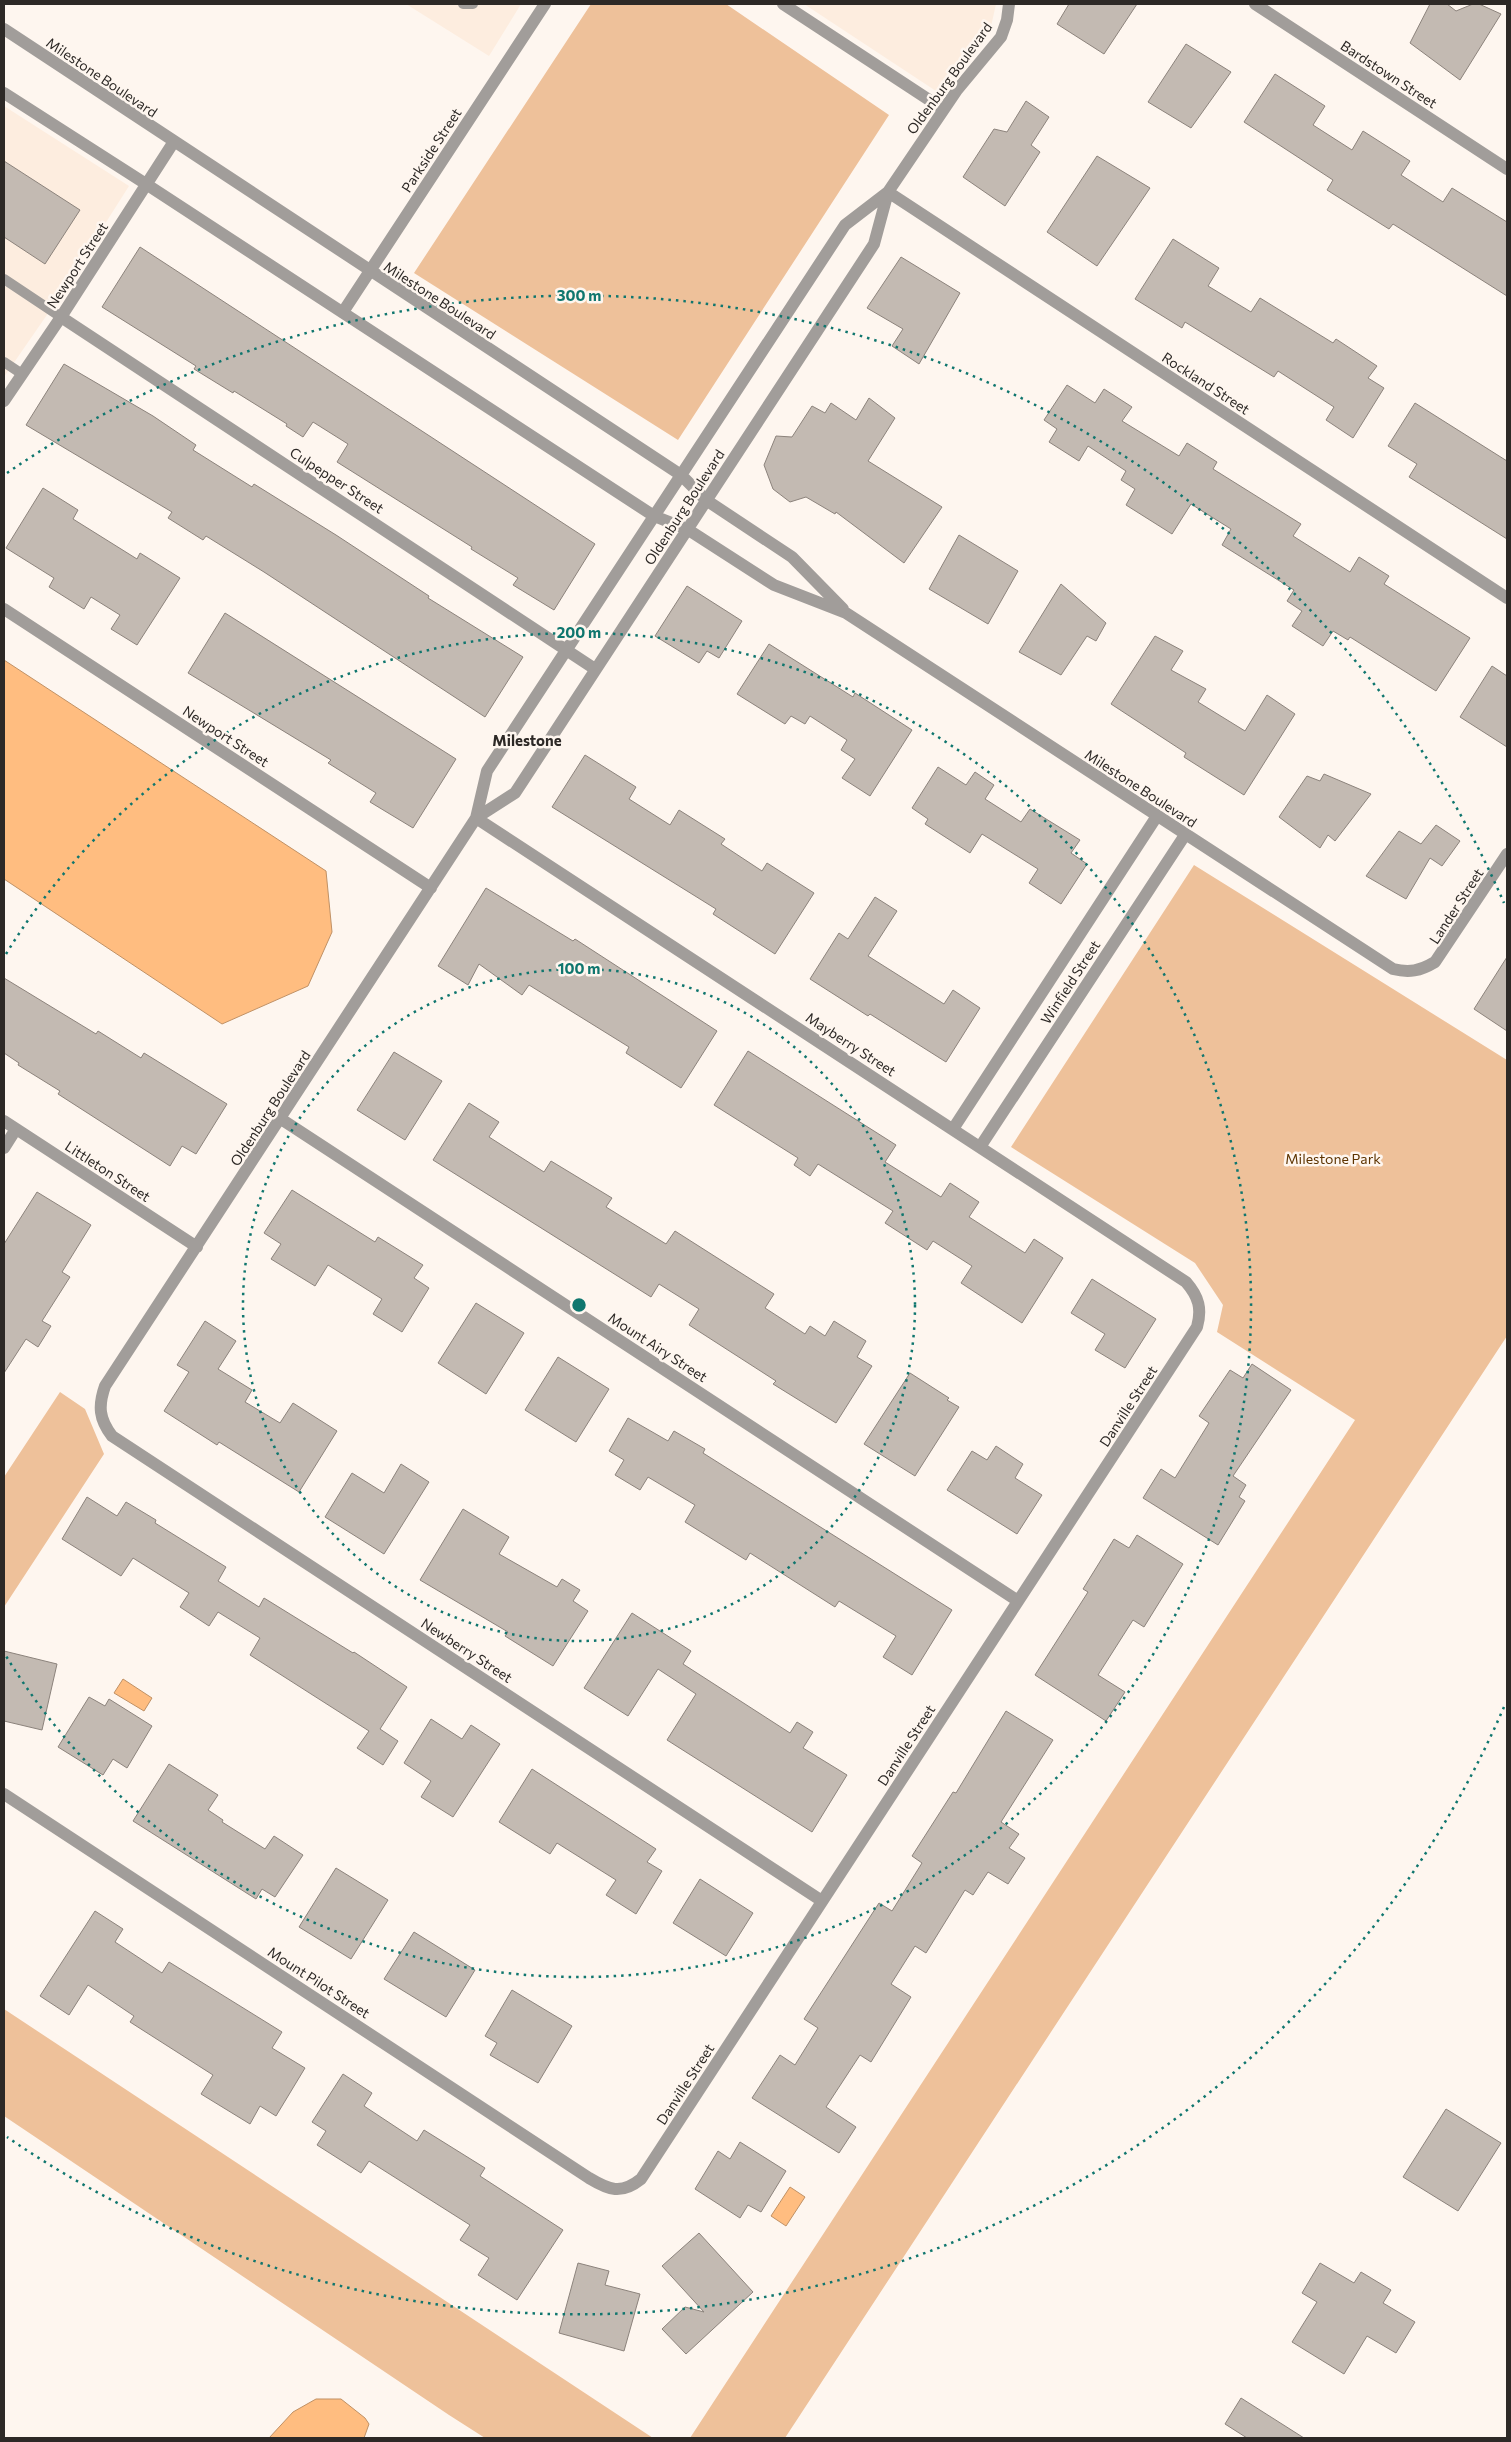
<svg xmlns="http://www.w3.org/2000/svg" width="1511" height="2442" font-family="Commissioner,sans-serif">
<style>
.built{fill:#fdeddf}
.green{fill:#eec19a}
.water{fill:#ffbd80;stroke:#c09165}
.building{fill:#c3bab2;stroke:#8c837c}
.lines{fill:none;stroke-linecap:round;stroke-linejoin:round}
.service{stroke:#a19d9a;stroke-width:10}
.minor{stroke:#a19d9a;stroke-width:12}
.ring{fill:none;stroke:#0f766e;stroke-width:2.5;stroke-dasharray:2.5 5}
.labels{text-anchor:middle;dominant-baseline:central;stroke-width:5;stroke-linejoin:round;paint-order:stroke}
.street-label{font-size:14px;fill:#2d2926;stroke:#fef6ef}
.park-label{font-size:14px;fill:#5d3401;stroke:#fef6ef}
.neighbourhood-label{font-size:15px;font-weight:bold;fill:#2d2926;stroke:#fef6ef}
.centre{fill:#0f766e;stroke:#fef6ef;stroke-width:2.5}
.ring-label{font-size:15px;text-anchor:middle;font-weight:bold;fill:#0f766e;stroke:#fef6ef;stroke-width:5;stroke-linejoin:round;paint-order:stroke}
</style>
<rect width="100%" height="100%" fill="#fef6ef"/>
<path class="built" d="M406,4H521L489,56Z
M804,4H996L990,31L939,93Z
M4,106L129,186L51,309L4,377Z"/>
<path class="green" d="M591,4H726L889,115L678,440L414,273Z
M1194,865L1507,1060V1336L785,2438H690L1355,1420L1217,1332L1223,1305L1195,1263L1011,1147Z
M60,1392L85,1409L104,1454L4,1607V1477Z
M4,2009L653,2438H485L449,2415L4,2116Z"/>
<path class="water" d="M4,660L326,871L332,932L308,986L222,1024L4,879Z
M123,1679L152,1698L144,1711L114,1693Z
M790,2187L805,2197L786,2226L771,2216Z
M316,2399H341L365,2418L369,2424L364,2438H269L293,2412Z"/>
<path class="building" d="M1069,4H1137L1104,54L1057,24Z
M1430,4H1447L1456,11L1473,4H1479L1501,14L1460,80L1410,43Z
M1186,44L1231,72L1191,128L1148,102Z
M1275,74L1325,106L1313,125L1352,150L1363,131L1410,161L1401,175L1443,202L1452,188L1507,222V296L1393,224L1389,229L1327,190L1333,180L1244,122Z
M1026,101L1049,117L1031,145L1040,152L1005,206L963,177L994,129L1007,132Z
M1097,156L1150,188L1097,266L1047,232Z
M4,161L80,210L45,264L4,237Z
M1173,239L1219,268L1208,286L1251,312L1260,298L1333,343L1336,339L1377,366L1368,378L1384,388L1353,438L1326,420L1334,407L1278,371L1274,377L1185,322L1182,328L1135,299Z
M140,247L595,544L554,610L513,585L518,578L471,549L472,547L337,462L348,444L313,422L303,437L286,426L287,424L234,391L233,393L194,369L196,366L102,307Z
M901,257L960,293L919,364L892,346L903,329L867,308Z
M64,364L153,416L196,445L193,450L252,487L254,484L336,535L429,596L428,598L523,657L485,717L264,572L206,536L203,540L168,518L172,512L26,425Z
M1067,385L1095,403L1104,389L1132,407L1122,421L1179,456L1187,443L1217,462L1213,469L1301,524L1293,536L1350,572L1359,557L1389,576L1384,584L1470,638L1436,691L1350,637L1348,640L1333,631L1323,646L1292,626L1302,611L1287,601L1294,590L1222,545L1231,529L1191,504L1172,534L1126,505L1135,489L1121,480L1126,471L1088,446L1079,461L1049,442L1057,429L1044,420Z
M869,398L895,418L868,461L942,507L904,563L836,512L835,514L806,497L790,502L773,489L764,465L776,436L792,437L812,406L825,413L831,403L856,420Z
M1415,403L1507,461V539L1409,477L1417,464L1388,446Z
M43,488L78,510L73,519L137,559L140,553L180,578L137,645L111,629L120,615L91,597L84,609L49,587L54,578L6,548Z
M959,535L1018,571L988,624L929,589Z
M1061,584L1106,623L1096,641L1087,636L1061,675L1019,652Z
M687,586L742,621L719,658L707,651L699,663L655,636Z
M225,613L456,759L413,828L370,802L376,793L328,763L331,760L188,673Z
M1155,636L1183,651L1171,670L1206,689L1198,702L1245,731L1267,695L1295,714L1244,795L1184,757L1186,753L1111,704Z
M769,644L853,697L855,693L912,730L870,796L842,778L855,759L841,750L847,740L810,716L805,724L791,716L785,724L737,694Z
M1492,666L1507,676V747L1460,717Z
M585,755L636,787L629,799L670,825L679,810L725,839L721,844L762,871L767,863L814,893L775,954L713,914L716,909L552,807Z
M938,767L966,785L975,772L994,785L985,799L1021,822L1030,809L1080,840L1071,853L1087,864L1061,904L1029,883L1038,869L982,834L970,853L925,824L928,819L912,808Z
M1324,774L1371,794L1335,841L1328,835L1320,848L1279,817L1307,776L1320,781Z
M1436,825L1460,841L1442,866L1430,858L1406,899L1366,876L1399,831L1421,844Z
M486,888L573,941L575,939L717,1031L681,1088L626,1053L629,1047L529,985L522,995L479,964L468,985L438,966Z
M875,897L897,911L868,956L944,1004L953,990L980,1008L946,1062L870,1014L868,1016L810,979L839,933L848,939Z
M1507,957V1031L1474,1009Z
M4,978L96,1034L98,1031L141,1058L144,1053L227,1104L196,1154L182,1146L170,1166L58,1094L60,1091L18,1065L19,1063L4,1053Z
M748,1051L896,1145L885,1162L941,1197L950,1183L979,1202L969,1217L1025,1253L1034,1239L1063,1258L1022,1323L961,1283L972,1266L933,1241L927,1250L885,1223L893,1211L818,1164L810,1176L794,1165L798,1158L714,1105Z
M394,1052L442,1081L405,1140L357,1110Z
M469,1103L499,1122L489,1137L544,1172L551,1161L612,1198L606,1207L666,1244L675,1231L774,1294L765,1308L805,1334L810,1326L825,1336L834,1321L866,1341L857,1357L872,1366L836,1423L773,1384L776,1381L689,1325L699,1309L659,1284L651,1297L433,1160Z
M292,1190L375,1242L378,1237L423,1265L414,1278L429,1288L402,1332L373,1314L382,1299L328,1265L315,1286L271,1259L281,1244L264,1233Z
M37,1192L91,1225L62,1272L70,1277L42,1321L51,1326L38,1347L26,1339L4,1373V1244Z
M1092,1279L1156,1319L1125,1368L1095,1350L1105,1334L1071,1313Z
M476,1303L524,1333L486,1394L438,1363Z
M205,1321L236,1341L218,1369L252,1390L245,1402L280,1423L293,1403L337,1431L299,1492L219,1442L217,1445L164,1411L189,1372L177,1365Z
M558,1357L609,1389L576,1442L525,1410Z
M1252,1364L1291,1390L1233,1476L1246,1485L1239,1497L1245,1501L1218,1545L1143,1498L1161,1469L1175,1478L1209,1423L1199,1416L1230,1370L1243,1378Z
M910,1373L949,1398L947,1400L959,1407L915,1476L864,1444Z
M628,1418L668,1441L674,1431L705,1449L703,1453L952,1610L912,1675L883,1657L896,1636L839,1601L835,1607L750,1553L746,1560L685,1522L695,1505L648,1477L640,1490L615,1475L624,1460L609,1451Z
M996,1446L1023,1464L1015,1478L1042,1495L1017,1534L947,1490L972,1451L987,1460Z
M401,1464L429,1482L384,1554L325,1517L352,1473L384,1493Z
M87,1497L117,1516L126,1502L156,1520L155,1523L226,1567L218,1581L259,1607L264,1598L353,1653L354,1652L407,1687L380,1729L398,1741L383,1765L357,1748L369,1731L250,1655L260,1638L218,1612L209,1626L180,1607L189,1593L133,1558L121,1576L62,1539Z
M463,1509L509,1537L499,1554L557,1587L562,1579L580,1590L573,1601L588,1611L553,1666L505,1636L508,1632L420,1580Z
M1137,1535L1183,1564L1144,1627L1133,1620L1098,1675L1125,1692L1106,1721L1035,1675L1088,1592L1083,1589L1114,1539L1129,1548Z
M632,1613L691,1651L683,1664L790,1733L797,1722L813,1732L803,1748L847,1775L812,1832L667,1740L696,1694L658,1669L628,1716L584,1688Z
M4,1651L57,1664L42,1730L4,1721Z
M89,1697L105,1706L109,1699L152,1726L127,1768L113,1759L103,1775L58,1747Z
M1006,1711L1053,1740L1001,1822L1019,1834L1009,1848L1025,1858L1008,1884L988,1872L973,1895L965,1890L926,1953L915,1946L891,1984L911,1997L871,2062L860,2055L826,2107L856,2127L839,2153L752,2098L780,2055L795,2065L818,2028L804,2019L879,1903L892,1911L922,1863L912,1856L953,1792L956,1793Z
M431,1719L462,1739L471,1725L500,1744L453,1817L421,1797L431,1781L404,1763Z
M169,1764L218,1795L208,1810L223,1820L222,1822L265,1849L274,1836L303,1855L275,1897L262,1889L256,1899L133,1821Z
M532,1769L656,1849L647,1862L662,1871L636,1914L606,1895L616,1880L557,1843L550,1854L499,1822Z
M336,1868L388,1900L351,1959L299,1927Z
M700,1879L753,1913L726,1956L673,1923Z
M95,1911L123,1929L115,1942L162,1973L169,1962L282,2032L272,2048L305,2068L276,2116L260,2106L250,2124L201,2094L213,2075L130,2022L134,2016L88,1985L69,2015L40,1996Z
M414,1932L475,1970L446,2017L384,1979Z
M512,1990L572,2026L538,2083L490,2055L497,2043L485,2036Z
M343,2074L372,2093L364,2106L417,2141L424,2130L485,2168L480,2176L563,2230L517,2300L478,2275L489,2258L460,2240L470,2225L369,2161L361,2173L317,2145L326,2131L312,2122Z
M1446,2109L1501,2143L1458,2211L1403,2177Z
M740,2142L786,2171L761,2212L748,2205L740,2218L695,2189L718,2151L730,2159Z
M699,2233L753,2292L686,2354L662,2329L685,2307L704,2312L662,2266Z
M578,2263L609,2271L605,2285L640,2294L624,2351L559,2333Z
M1320,2263L1354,2283L1361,2272L1391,2290L1383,2303L1415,2322L1396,2353L1367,2336L1344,2374L1292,2342L1317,2302L1302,2293Z
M1241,2398L1304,2438H1247L1225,2424Z"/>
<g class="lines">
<path class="service" d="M463,4H473
M4,279L61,317
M4,362L22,374"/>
<path class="minor" d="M783,4L943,109
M1255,4L1507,169
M4,29L681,475L706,500L792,557L843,609
M4,93L146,184L654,516L687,529L774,585L846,613L1393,969C1409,973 1420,971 1435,962L1507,854
M888,192L1507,598
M343,312L545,4
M61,317L595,669
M4,401L61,317L173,143
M4,609L431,888
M476,818L515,793L874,244L888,192L957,90L1001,37L1007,20L1009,4
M281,1119L1018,1601
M4,1121L197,1247
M953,1129L1157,816
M980,1147L1185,835
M4,1148L16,1129
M4,1794L589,2178C609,2190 621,2195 641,2179L1197,1327C1202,1309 1199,1297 1186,1282L476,818
M822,1901L112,1436C99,1419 98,1406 105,1386L476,818L487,771L845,225L888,192"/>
</g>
<g class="ring">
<circle cx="579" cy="1305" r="336"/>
<path d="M6 954A672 672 0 1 1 6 1656"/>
<path d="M1504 1707A1009 1009 0 0 1 7 2137M7 473A1009 1009 0 0 1 1504 903"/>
</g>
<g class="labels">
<g class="street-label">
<text transform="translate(1389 74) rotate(33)">Bardstown Street</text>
<text transform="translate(102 77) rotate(34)">Milestone Boulevard</text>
<text transform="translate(949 78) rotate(-54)">Oldenburg Boulevard</text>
<text transform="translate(431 150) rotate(-57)">Parkside Street</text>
<text transform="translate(77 265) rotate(-57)">Newport Street</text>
<text transform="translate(440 300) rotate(33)">Milestone Boulevard</text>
<text transform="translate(1206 383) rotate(33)">Rockland Street</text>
<text transform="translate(337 480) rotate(33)">Culpepper Street</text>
<text transform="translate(684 507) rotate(-57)">Oldenburg Boulevard</text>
<text transform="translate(226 736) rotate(33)">Newport Street</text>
<text transform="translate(1141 788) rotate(33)">Milestone Boulevard</text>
<text transform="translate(1456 906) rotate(-57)">Lander Street</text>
<text transform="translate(1070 982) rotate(-57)">Winfield Street</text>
<text transform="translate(851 1044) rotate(33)">Mayberry Street</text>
<text transform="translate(270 1108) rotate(-57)">Oldenburg Boulevard</text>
<text transform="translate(108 1171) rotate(33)">Littleton Street</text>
<text transform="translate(658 1347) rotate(33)">Mount Airy Street</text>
<text transform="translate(1128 1406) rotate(-57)">Danville Street</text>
<text transform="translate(467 1650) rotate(33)">Newberry Street</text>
<text transform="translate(906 1745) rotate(-57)">Danville Street</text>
<text transform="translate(319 1982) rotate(33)">Mount Pilot Street</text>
<text transform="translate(685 2084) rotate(-57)">Danville Street</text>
</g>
<g class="park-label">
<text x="1333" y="1158">Milestone Park</text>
</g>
<g class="neighbourhood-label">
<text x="527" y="740">Milestone</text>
</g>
</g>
<circle cx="579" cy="1305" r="8" class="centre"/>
<g class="ring-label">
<text x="579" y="301">300 m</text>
<text x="579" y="638">200 m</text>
<text x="579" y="974">100 m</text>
</g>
<rect width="1511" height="2442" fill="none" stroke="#2d2926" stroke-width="10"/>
</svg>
